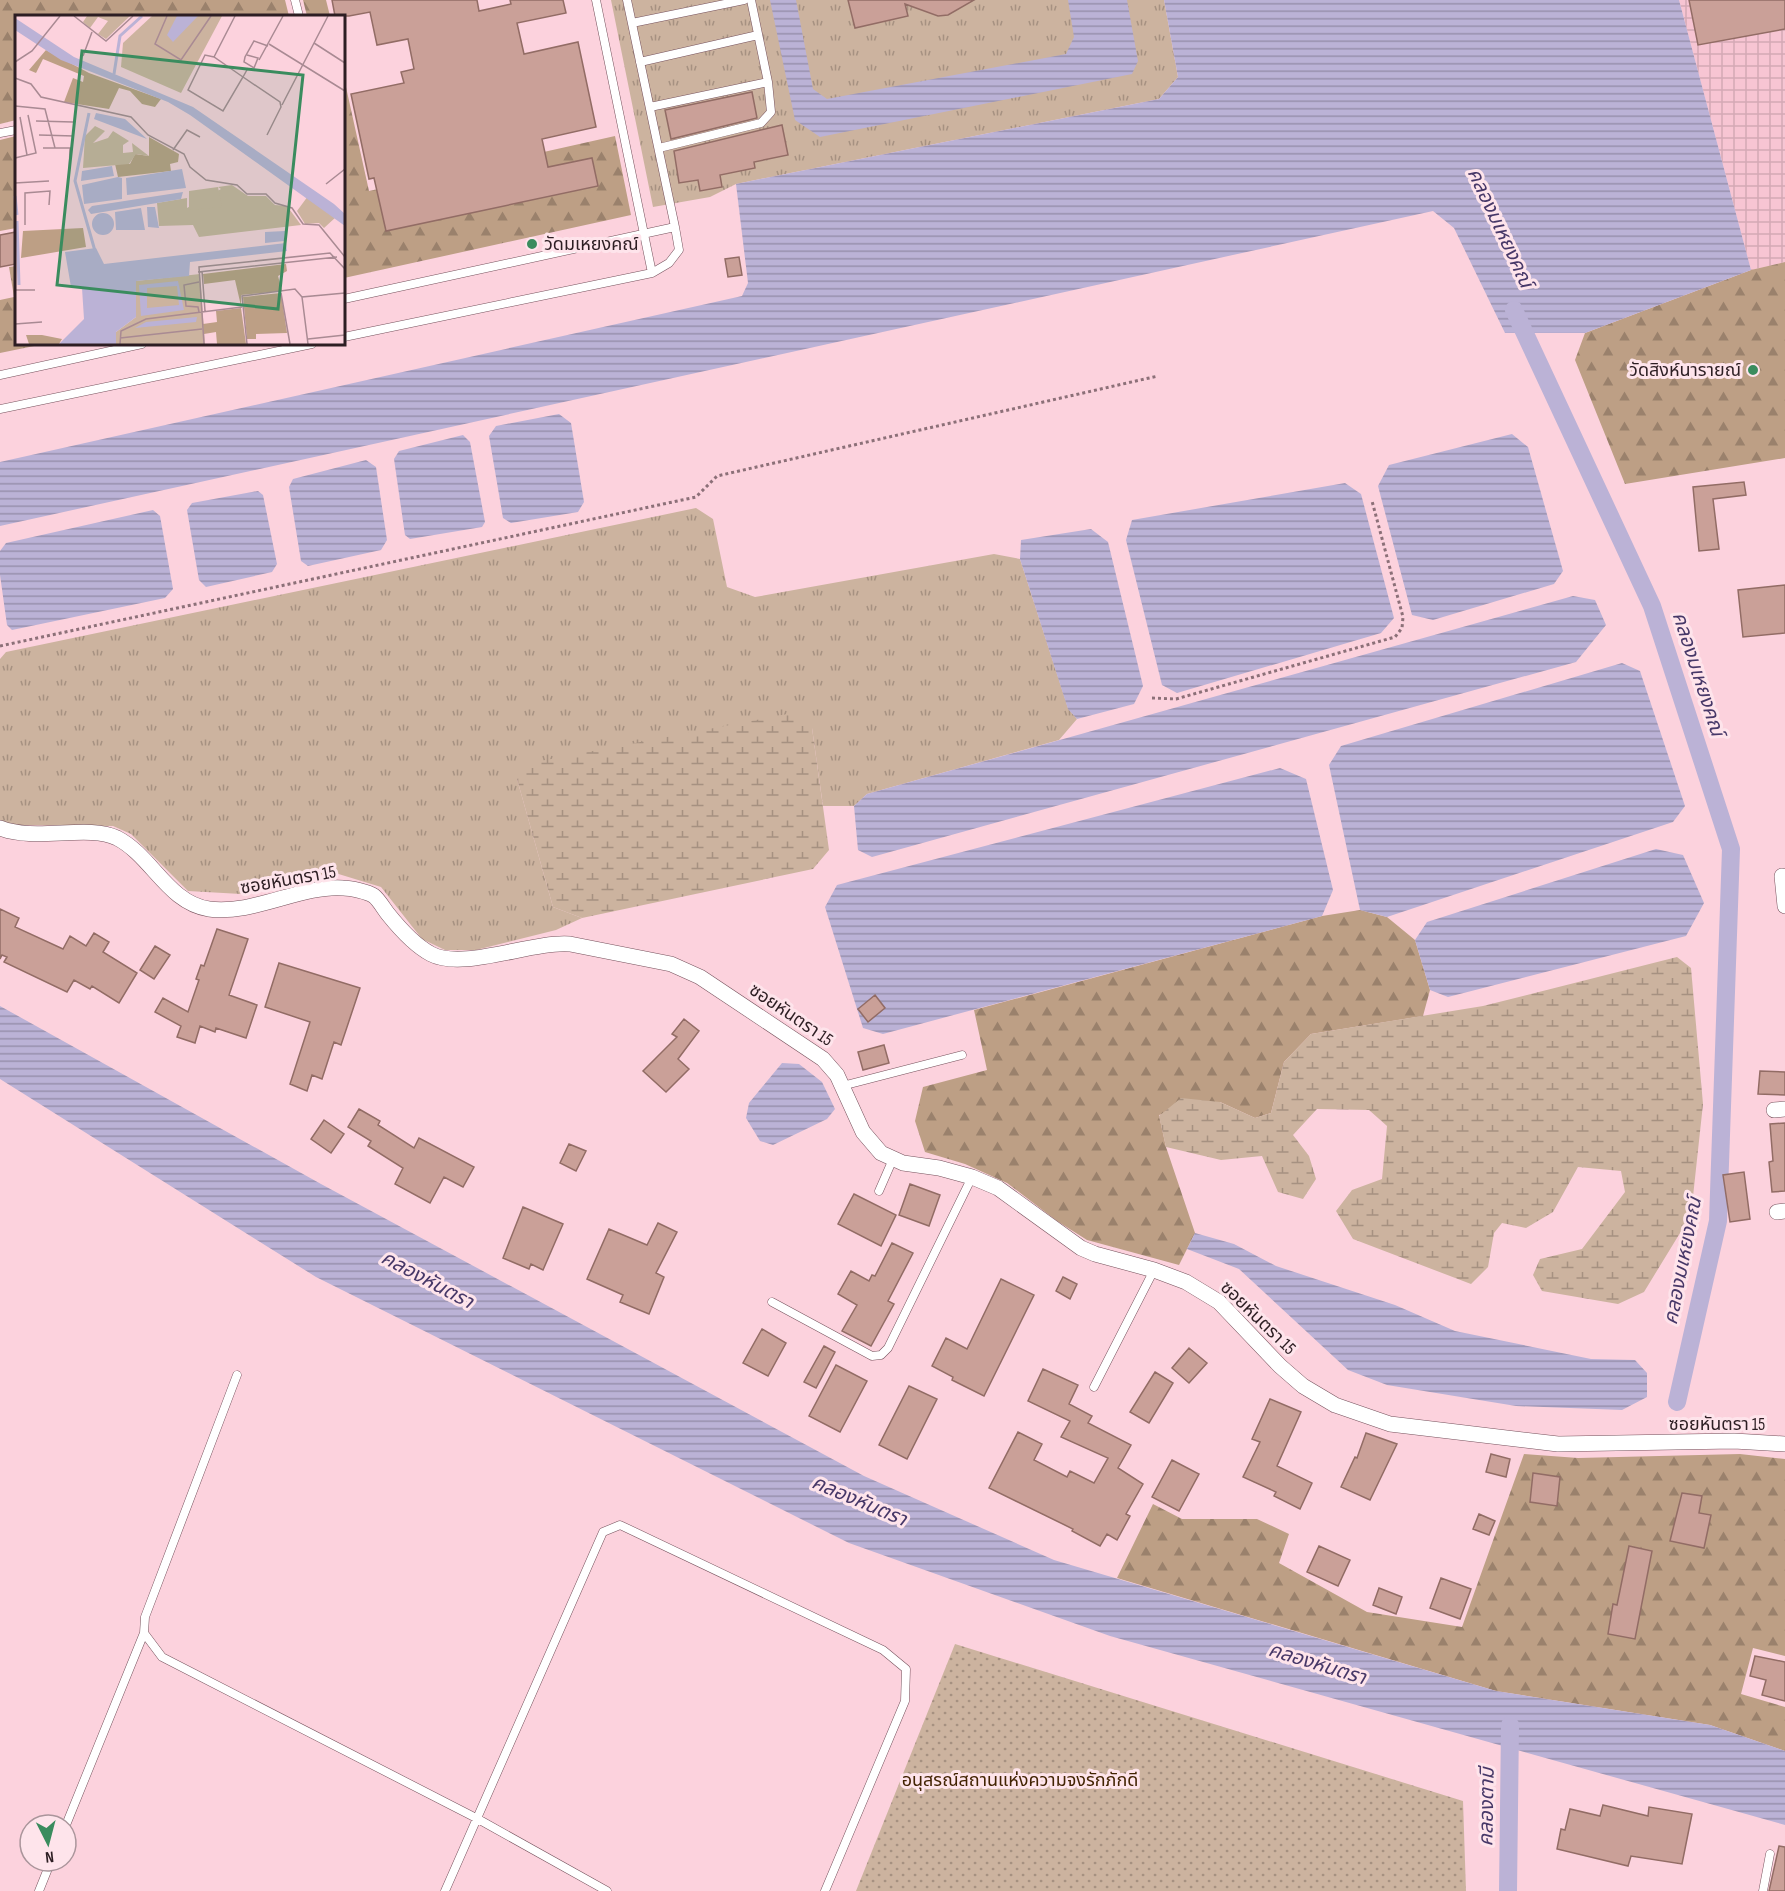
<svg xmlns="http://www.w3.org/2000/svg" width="1785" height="1891" font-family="'Sofia Sans Condensed','Noto Sans Thai',sans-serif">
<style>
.industrial{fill:url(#industrial-grid)}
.grass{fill:url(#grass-tufts)}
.forest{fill:url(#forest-firs)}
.wetland{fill:url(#wetland-marsh)}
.park{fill:url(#park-dots)}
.water{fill:url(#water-rules)}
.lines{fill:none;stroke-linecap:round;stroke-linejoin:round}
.canal{stroke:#bbb2d6;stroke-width:18}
.building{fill:#caa098;stroke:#926c65;stroke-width:1.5}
.lane-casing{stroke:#76525d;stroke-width:9}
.street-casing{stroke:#76525d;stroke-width:16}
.path{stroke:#8c7078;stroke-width:3;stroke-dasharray:3 3;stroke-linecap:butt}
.lane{stroke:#fff;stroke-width:8}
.street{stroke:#fff;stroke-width:15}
.poi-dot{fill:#3a8c5e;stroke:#fee4eb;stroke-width:2}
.labels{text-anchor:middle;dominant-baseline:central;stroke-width:6;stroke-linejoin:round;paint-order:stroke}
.poi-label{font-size:18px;fill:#2d1e23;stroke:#fee4eb;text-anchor:start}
.street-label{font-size:18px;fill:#2d1e23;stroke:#fee4eb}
.park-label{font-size:18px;fill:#422302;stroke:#fee4eb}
.water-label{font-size:20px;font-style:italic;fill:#473868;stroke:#fee4eb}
.inset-river{fill:none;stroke:#bbb2d6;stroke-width:3}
.inset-road{fill:none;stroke:#a98a93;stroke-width:1.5}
.view{fill:#3a8c5e;fill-opacity:0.15;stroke:#3a8c5e;stroke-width:3}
.inset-edge{fill:none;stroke:#2d1e23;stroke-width:3}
</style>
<defs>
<pattern id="industrial-grid" width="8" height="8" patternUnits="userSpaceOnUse" patternTransform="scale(1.5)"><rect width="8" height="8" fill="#f7c5d3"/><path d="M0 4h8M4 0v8" fill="none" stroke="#d4a9b5"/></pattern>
<pattern id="grass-tufts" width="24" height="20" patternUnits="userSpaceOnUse" patternTransform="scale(1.5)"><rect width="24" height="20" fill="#ccb39f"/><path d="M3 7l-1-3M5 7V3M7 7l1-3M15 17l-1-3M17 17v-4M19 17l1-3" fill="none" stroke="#a69181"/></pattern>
<pattern id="forest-firs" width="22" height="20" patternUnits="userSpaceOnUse" patternTransform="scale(1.5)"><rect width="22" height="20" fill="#bd9f85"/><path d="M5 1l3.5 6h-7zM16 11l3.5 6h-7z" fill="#9a816c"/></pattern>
<pattern id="wetland-marsh" width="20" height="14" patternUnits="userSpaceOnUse" patternTransform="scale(1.5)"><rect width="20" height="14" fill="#ccb39f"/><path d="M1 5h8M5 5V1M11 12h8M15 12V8" fill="none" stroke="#a69181"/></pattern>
<pattern id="park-dots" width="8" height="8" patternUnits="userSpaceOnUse" patternTransform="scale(1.5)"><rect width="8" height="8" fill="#ccb39f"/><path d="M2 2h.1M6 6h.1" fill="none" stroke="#a69181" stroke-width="1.8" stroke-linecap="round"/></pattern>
<pattern id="water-rules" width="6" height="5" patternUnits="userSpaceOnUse" patternTransform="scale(1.5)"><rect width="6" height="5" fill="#bbb2d6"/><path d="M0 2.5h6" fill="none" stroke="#9890ad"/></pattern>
</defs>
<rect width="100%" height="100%" fill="#fcd2dd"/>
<path class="industrial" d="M1679,0H1785V262L1751,270Z"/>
<path class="grass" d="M611,0H1164L1178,77L1159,99L736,184L710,197L653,207Z
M696,508L713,519L727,587L755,597L994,554L1020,559L1068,708L1077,719L1059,740L867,794L854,806H823L812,728L517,779L553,907L582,918L556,930L476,950H445L422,939L381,887L332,872L241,894L188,891L131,834L113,826L12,825L0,820V659L6,652Z"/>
<path class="forest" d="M0,0H285L289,16H16V120L0,124Z
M303,0H326L330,16H307Z
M344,78L369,191L615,136L631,215L344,278Z
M16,136V228L0,231V140Z
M1785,262V458L1625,484L1575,360L1585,333L1751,270Z
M16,266V344H44L0,353V300L14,297L9,267Z
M1360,910L1387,917L1415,940L1430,990L1423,1016L1311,1034L1284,1062L1271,1113L1255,1118L1220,1102L1159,1115L1166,1147L1195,1233L1179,1265L1087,1240L1057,1221L1007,1183L965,1164L925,1152L915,1121L923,1087L987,1070L974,1010L1322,916Z
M1524,1454L1578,1458L1740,1454L1785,1459V1656L1753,1648L1741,1694L1785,1707V1751L1710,1725L1496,1691L1117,1578L1153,1504L1182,1519H1257L1289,1534L1279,1563L1367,1612L1462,1627Z"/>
<path class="wetland" d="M798,712L812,728L829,850L813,869L582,918L553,907L517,779L530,763Z
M1677,957L1691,968L1703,1104L1691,1215L1644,1292L1618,1304L1542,1291L1533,1275L1540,1259L1582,1249L1625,1192L1621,1171L1578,1167L1553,1212L1526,1228L1502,1223L1494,1233L1488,1267L1471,1284L1353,1239L1336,1211L1352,1190L1382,1179L1387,1126L1369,1110L1317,1109L1293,1135L1309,1156L1316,1179L1303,1199L1278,1192L1262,1156L1221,1160L1166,1147L1159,1116L1181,1098L1220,1102L1255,1118L1271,1113L1284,1062L1311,1034L1483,1006Z"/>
<path class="park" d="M955,1644L1463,1801L1466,1891H856Z"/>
<path class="water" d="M770,0H796L813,89L827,99L1066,54L1074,37L1068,0H1127L1138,61L1132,74L820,137L795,120Z
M1164,0H1679L1751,270L1585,333H1505L1454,228L1433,211L0,526V462L742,296L748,283L736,184L1159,99L1178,77Z
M559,414L571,423L584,502L578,512L511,523L503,518L489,436L496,426Z
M1512,434L1528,447L1563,571L1554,584L1433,620L1412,615L1378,486L1389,465Z
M463,435L470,442L485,522L482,527L410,539L405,535L394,459L399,451Z
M366,460L376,467L387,540L381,550L308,566L301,561L289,487L293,479Z
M1345,483L1361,494L1394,618L1381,633L1177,693L1162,685L1126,540L1132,520Z
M258,491L263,495L277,564L272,572L206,587L199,580L187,510L192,503Z
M153,510L160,516L173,589L165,598L12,630L7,625L0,575V551L6,543Z
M1091,529L1108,542L1143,686L1134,704L1077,719L1068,709L1020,559L1021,540Z
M1573,596L1595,600L1606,625L1576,662L872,857L858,850L854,806L867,794Z
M1622,663L1640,671L1685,806L1673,822L1387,917L1360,910L1329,765L1341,746Z
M1280,768L1306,779L1333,890L1322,916L883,1034L863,1028L825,907L837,885Z
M1656,849L1683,855L1704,903L1686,936L1448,997L1430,990L1415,940L1427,922Z
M0,1006L321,1184L864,1476L1054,1560L1496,1691L1710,1725L1785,1751V1825L1110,1636L849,1543L316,1277L0,1079Z
M782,1063L799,1064L822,1082L835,1109L827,1119L773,1145L760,1141L746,1118L749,1103Z
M1195,1233L1234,1244L1276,1266L1395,1305L1455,1331L1591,1359L1635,1360L1647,1373V1397L1622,1410L1516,1406L1387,1385L1348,1370L1239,1269L1187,1249Z"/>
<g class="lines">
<path class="canal" d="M1514,310L1652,606L1731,849L1718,1221L1677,1402
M1508,1891L1510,1725"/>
</g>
<path class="building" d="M332,0H477L479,11L511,4L510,0H563L566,13L517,23L524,54L578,42L596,127L542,139L548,167L592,158L598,186L386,231L374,178L369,179L351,94L404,83L401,72L414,69L408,39L377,45L370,12L349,16H335Z
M848,0H974L948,15L938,16L905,4L908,16L855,28Z
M1689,0H1785V29L1698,45Z
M752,92L757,118L671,139L665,110Z
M782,125L788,155L754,162L755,168L720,175L722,187L700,191L698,180L679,183L674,151Z
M16,232V264L0,267V235Z
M739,257L742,275L728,277L725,259Z
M1744,482L1746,495L1713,499L1719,549L1699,551L1693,487Z
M1785,585V633L1743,637L1738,590Z
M0,909L19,918L15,927L63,949L70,936L86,946L94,933L109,942L103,952L137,973L119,1003L92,986L90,989L74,980L67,992L4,962L7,957L2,955L0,959Z
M217,929L248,939L229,995L257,1005L246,1038L216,1028L215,1032L200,1026L195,1043L177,1037L181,1026L155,1012L163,998L188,1012L199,980L196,979L201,965L204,966Z
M155,946L170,955L154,979L140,970Z
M279,963L360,988L341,1045L334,1042L322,1079L312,1075L307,1091L290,1084L310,1022L265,1007Z
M875,995L885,1008L868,1022L858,1009Z
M684,1019L699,1031L678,1059L689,1069L666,1092L643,1071L677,1037L672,1034Z
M884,1045L889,1063L863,1070L858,1052Z
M1760,1071L1785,1072V1095L1758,1094Z
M359,1109L380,1121L378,1125L414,1148L419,1138L474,1167L463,1187L444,1177L430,1203L395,1184L403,1168L368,1146L371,1141L348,1127Z
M324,1120L344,1134L331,1153L311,1139Z
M1785,1123V1191L1772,1192L1769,1162L1773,1161L1770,1124Z
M569,1144L586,1151L576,1171L560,1163Z
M1744,1172L1750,1219L1730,1222L1723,1175Z
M910,1184L940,1195L929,1226L899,1215Z
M854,1194L896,1215L881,1246L838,1224Z
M523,1207L563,1224L543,1270L531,1264L529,1269L503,1258Z
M658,1223L677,1232L656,1273L664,1277L649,1314L620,1302L623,1295L587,1279L609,1229L647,1245Z
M892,1243L913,1253L888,1301L894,1304L871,1346L842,1331L857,1305L838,1294L851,1271L869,1281L872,1275L875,1276Z
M1063,1277L1077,1284L1070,1299L1056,1291Z
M1001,1279L1034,1295L984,1396L952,1380L953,1377L932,1366L946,1338L967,1349Z
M762,1329L786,1343L768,1376L743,1363Z
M824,1346L835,1352L816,1388L804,1382Z
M1189,1348L1207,1363L1189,1383L1172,1368Z
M836,1365L867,1381L840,1432L809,1416Z
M1043,1369L1078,1385L1069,1404L1092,1416L1088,1423L1131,1445L1118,1468L1143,1484L1126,1514L1130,1516L1117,1540L1107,1534L1100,1546L1072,1531L1073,1529L989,1488L1018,1432L1042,1444L1034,1460L1067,1477L1070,1471L1094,1483L1108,1458L1061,1437L1070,1421L1028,1401Z
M1155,1372L1173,1383L1149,1423L1130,1412Z
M909,1386L937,1399L907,1459L879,1445Z
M1270,1399L1301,1412L1277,1466L1312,1483L1300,1509L1274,1496L1276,1492L1243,1477L1260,1442L1252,1439Z
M1366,1433L1397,1444L1370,1500L1341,1487L1355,1457L1357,1458Z
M1491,1454L1510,1459L1506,1477L1486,1472Z
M1172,1460L1199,1474L1179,1511L1152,1497Z
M1533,1473L1560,1477L1557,1506L1530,1502Z
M1682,1493L1702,1496L1699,1513L1711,1515L1704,1548L1670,1541Z
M1479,1514L1495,1521L1489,1535L1473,1529Z
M1319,1546L1350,1560L1338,1586L1307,1572Z
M1629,1546L1652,1551L1635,1639L1608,1634L1613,1604L1617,1605Z
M1441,1578L1471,1589L1460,1619L1430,1608Z
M1379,1588L1402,1597L1396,1614L1373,1605Z
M1755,1656L1785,1662V1701L1762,1695L1766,1680L1750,1676Z
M1603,1805L1648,1816L1649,1807L1692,1814L1682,1864L1631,1856L1628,1866L1557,1849L1561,1829L1565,1830L1570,1809L1600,1816Z
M1779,1846L1785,1847V1891H1769Z"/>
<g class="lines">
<defs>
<path id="lane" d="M295,0L299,16
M596,0L652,273
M632,23L744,0
M640,62L758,35
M650,107L768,82
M0,133L16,130
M659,148L761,123L771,112L768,82L751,0
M344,299L675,227
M344,337L652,273L669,263L679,250L675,227L627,0
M0,375L142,344
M0,409L312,344
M842,1086L962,1055
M879,1191L893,1159
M772,1302L872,1356L881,1355L888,1348L972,1177
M237,1375L145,1617L144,1633L162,1657L478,1819L607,1891
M1094,1387L1154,1270
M66,1825L144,1633
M39,1891L51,1861
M445,1891L603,1532L620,1525L883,1650L906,1669L905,1701L825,1891
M1763,1891L1770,1854"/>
<path id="street" d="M0,828C35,842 88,824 117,838C152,856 168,903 209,909C253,915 301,885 343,888C351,888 368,892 374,896C379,900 384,909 388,914C400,929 414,945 431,954C463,971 531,941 570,944L671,964L700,977L823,1059L837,1075L863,1132L881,1153L903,1163L939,1168L972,1177L998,1188L1081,1248L1095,1254L1154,1270L1186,1282L1219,1302L1280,1366L1303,1386L1335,1405L1390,1424L1558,1444L1734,1441L1785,1444
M1782,876L1785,906
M1774,1110L1785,1109
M1777,1212L1785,1211"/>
</defs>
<use href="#lane" class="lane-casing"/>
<use href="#street" class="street-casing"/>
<path class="path" d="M0,646L696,497L717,476L1158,376
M1152,698L1176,699L1395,637L1402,628L1403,617L1372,501"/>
<use href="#lane" class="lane"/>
<use href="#street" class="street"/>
</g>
<g class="poi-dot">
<circle cx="532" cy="244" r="6"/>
<circle cx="1753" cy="370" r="6"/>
</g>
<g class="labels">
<g class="poi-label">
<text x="544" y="244">วัดมเหยงคณ์</text>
<text x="1741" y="370" text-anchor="end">วัดสิงห์นารายณ์</text>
</g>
<g class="street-label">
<text transform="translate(288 880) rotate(-10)">ซอยหันตรา 15</text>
<text transform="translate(791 1015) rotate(34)">ซอยหันตรา 15</text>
<text transform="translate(1258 1318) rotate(44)">ซอยหันตรา 15</text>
<text x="1717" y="1424">ซอยหันตรา 15</text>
</g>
<g class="park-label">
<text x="1020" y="1780">อนุสรณ์สถานแห่งความจงรักภักดี</text>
</g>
<g class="water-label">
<text transform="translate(1500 228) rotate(65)">คลองมเหยงคณ์</text>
<text transform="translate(1698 674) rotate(72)">คลองมเหยงคณ์</text>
<text transform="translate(1683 1261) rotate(-79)">คลองมเหยงคณ์</text>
<text transform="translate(427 1280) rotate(28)">คลองหันตรา</text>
<text transform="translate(859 1501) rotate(23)">คลองหันตรา</text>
<text transform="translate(1317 1664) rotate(17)">คลองหันตรา</text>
<text transform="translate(1487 1807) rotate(-89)">คลองตามี</text>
</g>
</g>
<g transform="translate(15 15)">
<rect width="330" height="330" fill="#fcd2dd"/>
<path d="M72,1H115L91,24L83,19L93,6L83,2L75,13L68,7ZM217,170L233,181H251L260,190L272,191L286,210L184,222L178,210L144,211L142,188L172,183V193L206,174L203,172ZM293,181L321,202L309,213L304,208L290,209L282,196ZM185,259L190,329H101V317L121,302V266Z" fill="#ccb39f"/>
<path d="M31,35L74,58L146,84L140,92L127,89L115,76L104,73L94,94L49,87L58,63L68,67L69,61L28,44L21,58L14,55ZM134,122L164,139L163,147L155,149L156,156L103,162L100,149H115L120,139L134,141ZM68,213L71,232L6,243L8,216ZM271,249L272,256L263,261L267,276L226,280V291L220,265L189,269L188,259ZM266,278L272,318L241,319V324H232L228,282ZM226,293L231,329H202L201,317L189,319L188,309L202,307L201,296ZM11,320H27L47,324L44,329H14Z" fill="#bd9f85"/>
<path d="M80,111L90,116L78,128L93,123L98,116L114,126L108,130V138L118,137L117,128L134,141L121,139L114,149L68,153L70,121ZM203,172L207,192L174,195V176Z" fill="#ccb39f"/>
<path d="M137,1H207L166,78L106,52L108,28Z" fill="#ccb39f"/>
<path d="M162,1H183L158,27L152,20ZM0,3L59,42L178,92L319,189L330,199V211L175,100L153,87L46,45L0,15ZM81,98L110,104L132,124L79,104ZM97,151L99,161L66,166L67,156ZM167,154L171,173L112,180L111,163ZM103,162L107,163V184L69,189L67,170ZM168,177L166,184L76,199L73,195L77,191ZM132,192H140L144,213L133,212ZM126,193L130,215H101L100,197ZM77 209a11 11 0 1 1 22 0a11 11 0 1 1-22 0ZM270,216L269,226L250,228V217ZM271,228L272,236L175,247L174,261L121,266V302L101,317V329H44L69,304L67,273L56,272L50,237L81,233L89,249ZM163,266L169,295L126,301L124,270ZM162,271L164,290L132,293V273ZM182,302L181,307L120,313L131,307Z" fill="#bbb2d6" fill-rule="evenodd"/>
<path class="inset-river" d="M99,59L105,21L127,1M74,98L60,166L80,236M0,181L2,200M2,206L4,270"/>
<path class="inset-road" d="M59,1L91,26L118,1M152,1L140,29L166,45L196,1M299,28L330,48M254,29L330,76M232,40L243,43L239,53L229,47L230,42L239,26L253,31M68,41L77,17M199,42L220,1M244,45L268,1M0,47L17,36L45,1M233,53L228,62L208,96L173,75L190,40L199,42L228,62L265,87L266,92L252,120M0,63L16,69L26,82L116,102L133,120L169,139L175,152L191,165L222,170L232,179H251L260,188L277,193L288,209L304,210L330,242M267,90L313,1M0,91L30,94L40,133M5,102L12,140M21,106L58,107M24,120L59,121M28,133H58M158,135L172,115L185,122M0,143L21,138L13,100M54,162L55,133M0,168L34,166M311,169L330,154M10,210V178L35,176L34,190M187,256L190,296M183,257L322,242M184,267L169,270L171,291L183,292L184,297M0,275H20M266,278L275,329M0,309L27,307M105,323L187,314M293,324L330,320M105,329L106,316L131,304L227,292M189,329L184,252L315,238L330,254M232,329L227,281L280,274L287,282M293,329L287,282L330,278"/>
<path class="view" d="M67,36L288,60L263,294L42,270Z"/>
<rect width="330" height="330" class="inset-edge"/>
</g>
<g transform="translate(48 1843) rotate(174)"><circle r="28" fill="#fee4eb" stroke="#aa959b" stroke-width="1.5"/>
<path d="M0-4.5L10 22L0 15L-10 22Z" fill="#3a8c5e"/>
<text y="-9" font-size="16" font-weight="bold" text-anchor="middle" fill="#2d1e23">N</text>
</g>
</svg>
